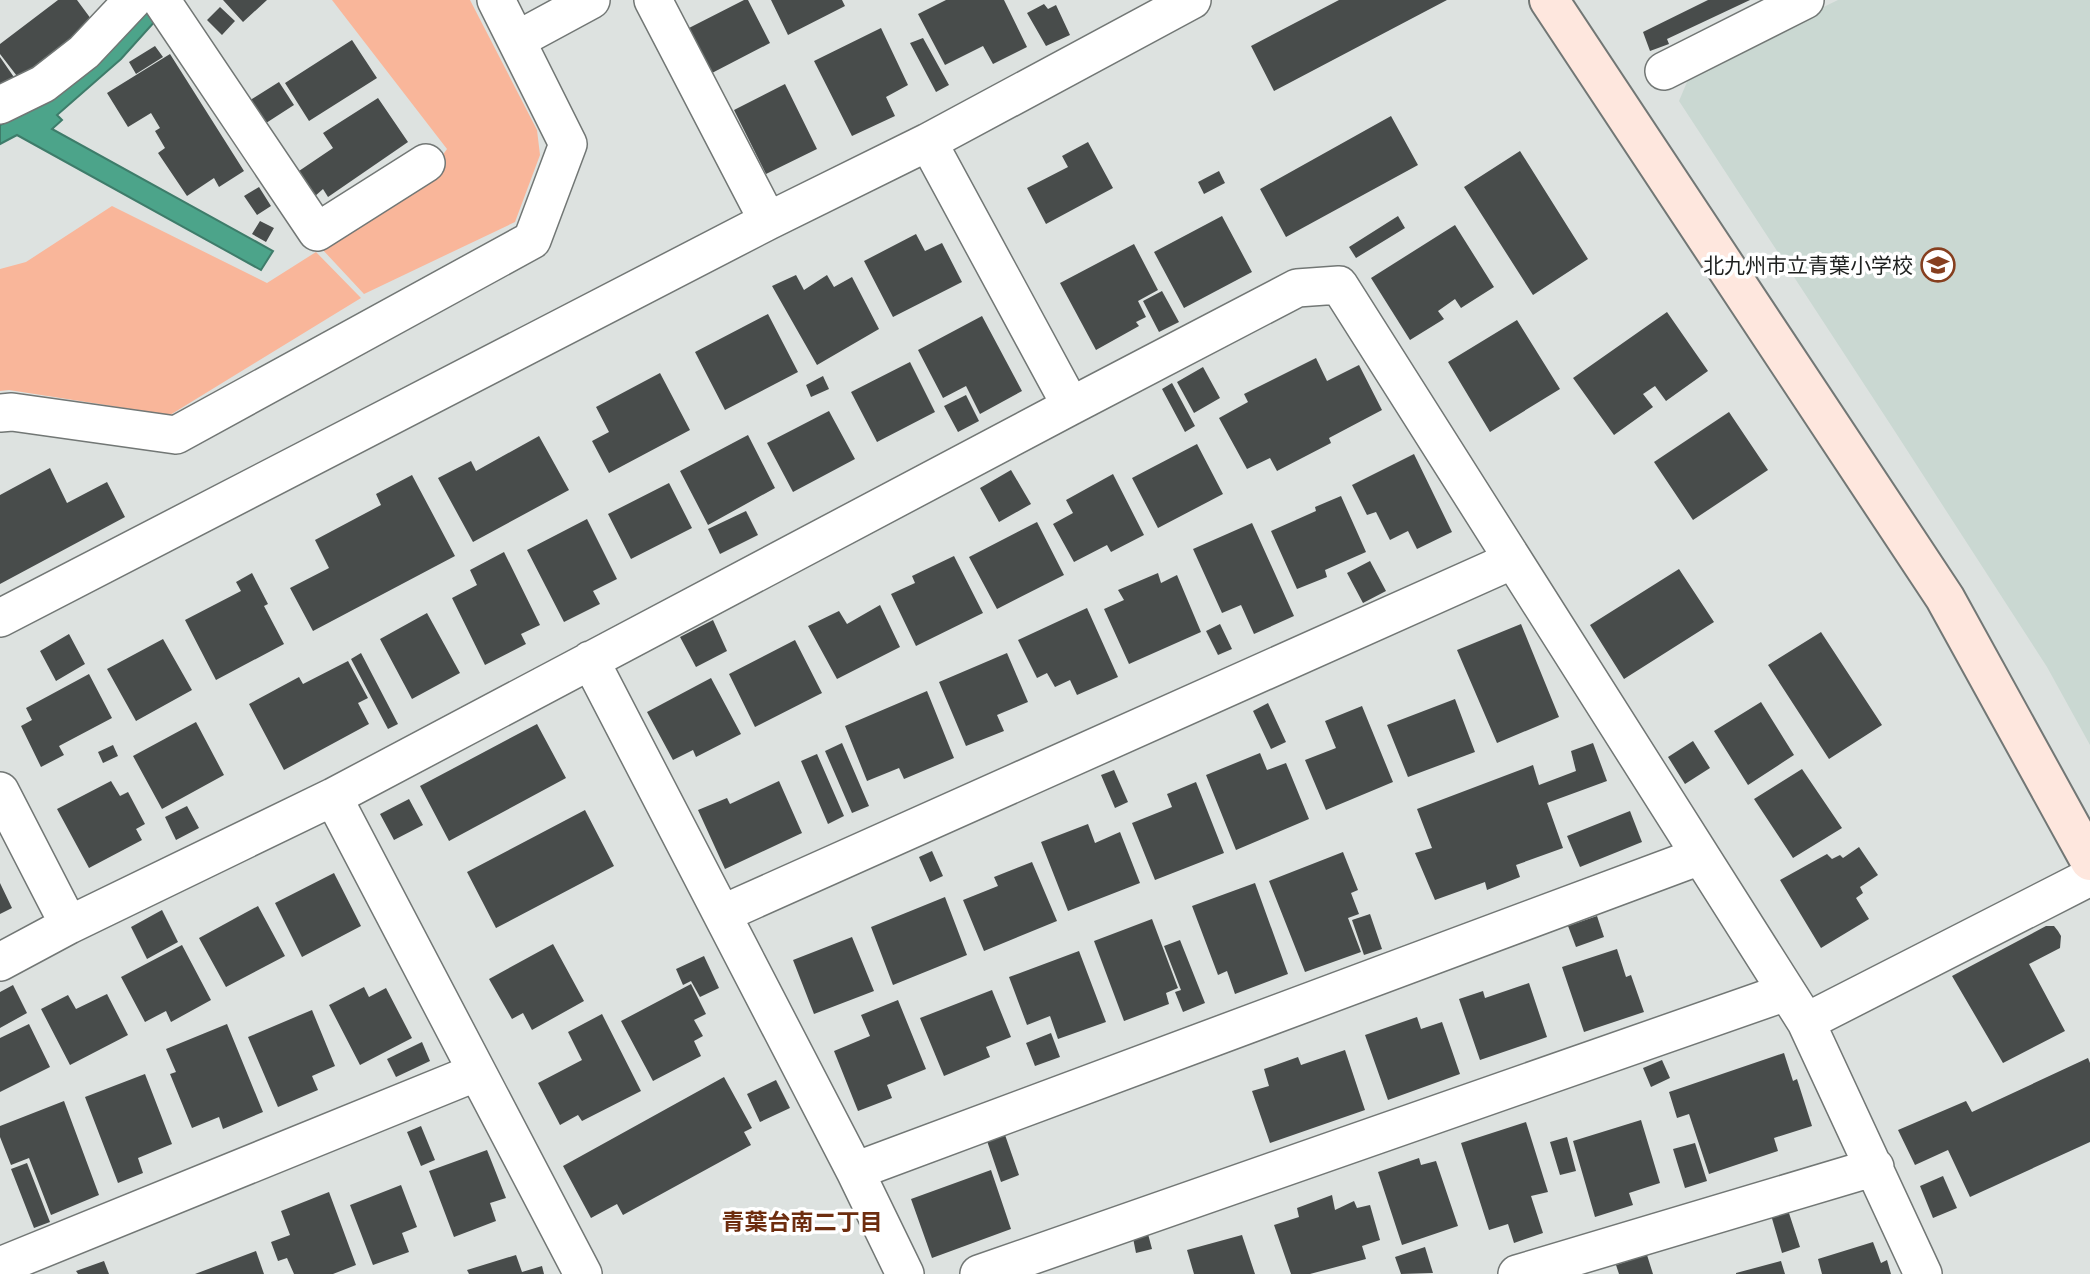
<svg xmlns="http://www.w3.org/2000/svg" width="2090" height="1274" font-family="Quicksand,'Noto Sans JP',sans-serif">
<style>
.built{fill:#cad8d2}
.green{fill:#f9b69a}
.water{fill:#4ca48a;stroke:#3e7c6a;stroke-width:2}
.building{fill:#484c4b}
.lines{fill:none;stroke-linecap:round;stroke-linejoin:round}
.street-casing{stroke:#727775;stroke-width:40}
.secondary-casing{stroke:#727775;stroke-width:42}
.street{stroke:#fff;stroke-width:37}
.secondary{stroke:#fee7de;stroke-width:38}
.labels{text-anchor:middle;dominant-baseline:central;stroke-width:7;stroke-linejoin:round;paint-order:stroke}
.poi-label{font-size:21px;fill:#1e201f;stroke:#fff;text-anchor:end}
.neighbourhood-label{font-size:23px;font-weight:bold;fill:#6d2d0f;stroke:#fff}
</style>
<rect width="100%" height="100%" fill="#dde2e0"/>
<path class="built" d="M1838,0H2090V745L2047,667L1894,430L1679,101L1692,70Z"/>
<path class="green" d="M332,0H470L537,130L540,155L515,222L364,294L322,249L432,170L447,149Z
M112,206L267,283L316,252L361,298L170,415L9,390L0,391V269L26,262Z"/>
<path class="water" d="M174,0L121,59L57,115L62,120L52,129L273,251L261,270L17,135L0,144V125L21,115L68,84L134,15Z"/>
<path class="building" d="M58,0H77L94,23L20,80L0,54V44Z
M223,0H267L243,22Z
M744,0H748L770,43L712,73L689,28Z
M771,0H842L845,6L788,35Z
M946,0H1004L1027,47L993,64L983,46L945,65L918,14Z
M1339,0H1447L1274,91L1251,46Z
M1708,0H1750L1667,39L1669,44L1650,51L1643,32Z
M1044,4L1048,9L1056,5L1070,35L1046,46L1027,13Z
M220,7L235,21L222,35L207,20Z
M881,28L908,85L886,97L895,116L852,136L814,61Z
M923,38L949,85L936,92L910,43Z
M352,40L377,78L309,121L285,83Z
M155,46L163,57L136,74L129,62Z
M170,54L244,171L219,187L214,178L187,196L158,153L165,148L155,131L160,128L151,113L128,127L107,93Z
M0,57L18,83L0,85Z
M279,82L294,105L263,125L247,102Z
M785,84L817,149L766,174L734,110Z
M378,98L408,142L328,197L323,189L314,197L296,173L333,148L323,133Z
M1391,116L1418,165L1286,237L1260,189Z
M1088,142L1113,188L1046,224L1027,188L1068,167L1062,156Z
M1520,151L1588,259L1533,295L1464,187Z
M1219,171L1225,183L1204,194L1198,182Z
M259,187L271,206L257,215L244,196Z
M1222,216L1252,272L1184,308L1154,252Z
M1398,216L1405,228L1356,258L1349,247Z
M260,221L274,228L266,242L252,234Z
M1455,225L1494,287L1461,308L1455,299L1438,311L1444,319L1410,340L1371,278Z
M916,234L925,251L942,243L962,282L893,317L864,261Z
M1134,244L1158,290L1138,301L1146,317L1136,322L1139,326L1096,350L1060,283Z
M796,275L804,290L827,275L834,287L852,277L879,329L817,365L772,286Z
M1162,291L1179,322L1159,332L1143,301Z
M1667,312L1708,371L1666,401L1655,386L1643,394L1653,407L1614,435L1573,378Z
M768,314L798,372L725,410L695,352Z
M982,316L1022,391L980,414L966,386L943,398L918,350Z
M1517,320L1560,389L1490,432L1448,362Z
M1316,358L1327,381L1359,365L1382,410L1329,438L1331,443L1277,471L1270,458L1247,469L1219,418L1248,402L1244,394Z
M910,362L935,412L877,442L851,392Z
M1203,367L1220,398L1194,413L1177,382Z
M660,373L690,430L609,473L592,441L609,432L596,407Z
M823,376L829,389L811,397L806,385Z
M1172,383L1195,426L1185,432L1162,389Z
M966,395L979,421L958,432L944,406Z
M829,411L855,459L793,492L767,443Z
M1729,412L1768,470L1693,520L1654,462Z
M748,435L775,488L708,525L680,471Z
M539,436L569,490L473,542L438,478L471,461L476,471Z
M1197,444L1223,494L1158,528L1132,478Z
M1414,454L1452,532L1417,549L1408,531L1390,540L1376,512L1367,515L1352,485Z
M50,468L67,503L107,482L125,517L0,584V495Z
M1011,470L1031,504L999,522L980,488Z
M1113,474L1144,535L1111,552L1107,545L1074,562L1053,524L1073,513L1066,500Z
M412,475L455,556L313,631L290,588L329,568L315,540L381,505L376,494Z
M669,483L692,528L631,559L608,514Z
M1341,496L1366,552L1325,570L1327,577L1297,589L1271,531L1316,511L1315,507Z
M746,511L758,535L720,554L708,529Z
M587,519L617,579L593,591L600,604L564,622L527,550Z
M1037,522L1064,575L997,609L969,557Z
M1252,523L1294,616L1254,634L1241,605L1222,613L1193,549Z
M504,552L540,625L521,634L526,644L485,665L452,598L477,585L470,570Z
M954,556L983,613L916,646L891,594L915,583L912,576Z
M1370,561L1386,591L1363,603L1347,573Z
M1679,569L1714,622L1624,679L1590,625Z
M252,573L268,604L264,606L284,644L216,680L185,620L241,591L236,582Z
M1158,573L1161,583L1177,575L1201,632L1129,664L1104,609L1124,600L1118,590Z
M880,605L900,647L837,679L808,626L839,611L847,624Z
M1087,608L1118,677L1077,695L1070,680L1055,687L1047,673L1037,678L1018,640Z
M427,613L460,673L412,699L380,639Z
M713,620L727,651L696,667L680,637Z
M1220,624L1232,649L1218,655L1206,631Z
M1521,624L1559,717L1497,743L1457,650Z
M1821,632L1882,725L1829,759L1768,665Z
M69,634L85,664L56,681L40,651Z
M163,639L192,690L136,721L107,669Z
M795,640L822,693L755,727L729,674Z
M361,653L398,724L388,729L351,659Z
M1007,653L1028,702L997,715L1004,731L966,746L939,682Z
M348,661L368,698L358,703L369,724L284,770L249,704L299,677L303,684Z
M89,674L112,718L59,746L64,755L41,767L21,726L32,720L26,708Z
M711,678L741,734L696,757L693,750L673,760L647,712Z
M927,691L954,758L904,779L899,768L867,781L845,726Z
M1455,699L1475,752L1408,777L1387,725Z
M1761,702L1794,755L1748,785L1714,731Z
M1268,703L1286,742L1271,749L1253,711Z
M1362,706L1393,782L1326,810L1305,760L1336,748L1325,721Z
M196,722L224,775L162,809L133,756Z
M537,724L566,778L449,841L420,786Z
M1693,741L1710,768L1685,784L1668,757Z
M842,743L869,806L852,813L825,751Z
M1593,743L1607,781L1547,803L1563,848L1516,865L1520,877L1487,890L1485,882L1435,900L1415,853L1432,848L1417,809L1533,765L1539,785L1576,771L1571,751Z
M113,745L118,756L103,763L98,752Z
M1260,753L1267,770L1286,763L1309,819L1236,850L1206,775Z
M817,754L844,816L828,824L801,761Z
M1802,769L1842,828L1793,858L1754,799Z
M1114,770L1128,802L1115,808L1101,775Z
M111,781L120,796L128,792L145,824L136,829L142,840L89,868L57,809Z
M779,781L802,833L725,869L698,810L727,798L730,804Z
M1196,782L1224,853L1155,880L1132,823L1172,807L1167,794Z
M409,799L423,825L394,840L380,814Z
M187,806L199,828L176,840L165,817Z
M585,810L614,866L496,928L467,872Z
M1630,811L1642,842L1580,867L1567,836Z
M1088,824L1095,843L1120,832L1140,883L1068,911L1041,842Z
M1859,847L1878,875L1860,887L1863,893L1856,898L1869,919L1821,948L1780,880L1827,854L1832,859L1840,855L1843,858Z
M932,851L943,876L930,882L919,857Z
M1343,852L1358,890L1351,893L1359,914L1348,918L1361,952L1305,972L1269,881Z
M1032,862L1057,921L984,951L963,900L998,886L994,877Z
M334,873L361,926L302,957L275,903Z
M0,883L12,908L0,914Z
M1255,883L1288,974L1235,994L1227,971L1218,975L1192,906Z
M945,897L967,955L893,985L871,927Z
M258,906L285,956L226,987L199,938Z
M162,910L178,942L147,959L131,927Z
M1370,914L1382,949L1364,955L1352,920Z
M1597,916L1604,937L1576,947L1568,926Z
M1152,919L1178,988L1166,993L1169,1004L1124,1021L1094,941Z
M2046,926H2054L2058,931L2061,936L2060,948L2029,964L2065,1031L2003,1063L1952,976Z
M852,937L874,991L814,1014L793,960Z
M1180,940L1205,1003L1183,1012L1175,992L1181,990L1164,946Z
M553,944L584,1001L532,1030L523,1013L512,1019L489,979Z
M182,945L211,1000L171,1022L166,1011L145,1022L121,977Z
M1617,949L1626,977L1631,975L1644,1012L1584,1032L1562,967Z
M1079,951L1106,1022L1058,1039L1050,1016L1027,1025L1009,977Z
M704,956L719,988L700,997L691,981L683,985L676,969Z
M1529,983L1547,1037L1480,1060L1459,999L1483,991L1485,998Z
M691,984L706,1014L694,1020L703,1036L694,1041L701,1056L653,1081L621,1021Z
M13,985L27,1013L0,1028V992Z
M364,987L369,997L386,988L412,1038L360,1065L329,1005Z
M992,990L1011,1037L986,1047L990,1057L944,1076L920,1018Z
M107,994L128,1035L70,1065L41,1009L68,995L76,1009Z
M898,1000L926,1069L887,1085L892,1098L858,1111L834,1051L870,1036L861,1015Z
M312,1010L335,1066L312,1076L318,1090L278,1107L248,1037Z
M602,1014L641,1091L582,1121L578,1115L560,1125L538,1083L582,1060L568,1032Z
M1417,1017L1421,1029L1442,1022L1460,1074L1388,1100L1365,1035Z
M29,1024L50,1067L0,1092V1038Z
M227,1024L263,1112L223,1129L219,1117L192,1128L170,1074L176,1072L166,1049Z
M1051,1033L1060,1057L1035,1066L1026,1043Z
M422,1042L430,1061L396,1077L387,1059Z
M1345,1050L1365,1110L1270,1143L1252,1091L1269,1086L1264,1069L1298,1057L1301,1065Z
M1784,1053L1793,1081L1797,1079L1812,1126L1774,1138L1778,1151L1709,1174L1689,1114L1677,1118L1669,1092Z
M2088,1058L2090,1063V1142L1970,1197L1948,1150L1915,1165L1898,1130L1966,1101L1972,1112Z
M1662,1060L1670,1078L1651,1087L1643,1068Z
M145,1074L172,1144L138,1158L143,1173L118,1183L85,1097Z
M724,1077L752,1128L744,1132L751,1145L623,1215L617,1204L591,1218L563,1166Z
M776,1080L790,1108L760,1122L747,1094Z
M64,1101L99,1195L51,1215L29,1158L11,1165L0,1137V1126Z
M1641,1120L1660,1183L1629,1193L1633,1205L1595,1217L1573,1141Z
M1526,1122L1548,1192L1531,1196L1543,1233L1514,1243L1508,1224L1489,1230L1461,1143Z
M421,1126L435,1160L421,1166L407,1132Z
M1004,1132L1019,1175L1001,1182L986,1138Z
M1567,1137L1576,1171L1560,1175L1550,1142Z
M1695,1143L1707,1181L1685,1188L1673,1149Z
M487,1150L506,1198L490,1203L496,1221L454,1237L429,1171Z
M1419,1158L1421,1165L1436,1161L1458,1226L1402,1245L1378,1172Z
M27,1163L50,1222L34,1228L11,1169Z
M991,1170L1011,1229L932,1258L911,1199Z
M1943,1176L1957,1208L1933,1218L1920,1186Z
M401,1185L417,1227L402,1233L409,1252L373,1265L350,1205Z
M329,1192L356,1265L333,1274H294L287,1258L278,1261L271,1242L290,1235L281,1211Z
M1332,1195L1335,1210L1354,1201L1357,1208L1370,1205L1380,1240L1362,1246L1366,1259L1310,1274H1291L1274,1225L1299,1217L1297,1208Z
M1788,1210L1800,1247L1782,1253L1771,1215Z
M1148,1234L1152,1249L1136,1253L1133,1238Z
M1242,1235L1255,1274H1194L1187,1250Z
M1873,1242L1881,1263L1887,1260L1891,1274H1822L1818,1259Z
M1425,1247L1433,1273L1401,1274L1395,1257Z
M256,1251L264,1274H195Z
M516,1255L522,1272L542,1266L544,1274H469L467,1270Z
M1647,1255L1653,1274H1619L1616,1265Z
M104,1261L109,1274H78L76,1271Z
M1781,1261L1785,1274H1736V1273Z"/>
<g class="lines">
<defs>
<path id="street" d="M161,0L317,232L426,163
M653,0L768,221
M517,40L591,0
M1664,71L1805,0
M0,105L43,84L84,52L133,0
M928,142L1071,406
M0,413L12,412L176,435L532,240L568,144L496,0
M0,618L768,221L928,142L1192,0
M590,660L855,1171L905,1274
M0,791L69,925
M333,797L583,1274
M722,914L1513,560
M0,962L69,925L333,797L1071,406L1297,288L1339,285L1806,1022L1923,1274
M1806,1022L2090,877
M855,1171L1700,856
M0,1266L477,1072
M979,1274L1786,992
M1517,1274L1875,1167"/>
<path id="secondary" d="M1549,0L1945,598L2090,861"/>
</defs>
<use href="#street" class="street-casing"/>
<use href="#secondary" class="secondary-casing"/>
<use href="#street" class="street"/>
<use href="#secondary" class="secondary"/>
</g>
<defs>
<symbol id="school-ring" viewBox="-11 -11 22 22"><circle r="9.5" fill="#fff" stroke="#863f1f" stroke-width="1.5"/><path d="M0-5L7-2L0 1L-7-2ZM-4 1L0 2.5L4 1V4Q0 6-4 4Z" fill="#863f1f"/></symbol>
</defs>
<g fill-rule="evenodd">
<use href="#school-ring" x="1919" y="246" width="38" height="38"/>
</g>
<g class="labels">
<g class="poi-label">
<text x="1913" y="265">北九州市立青葉小学校</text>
</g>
<g class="neighbourhood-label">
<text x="802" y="1221">青葉台南二丁目</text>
</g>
</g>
</svg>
